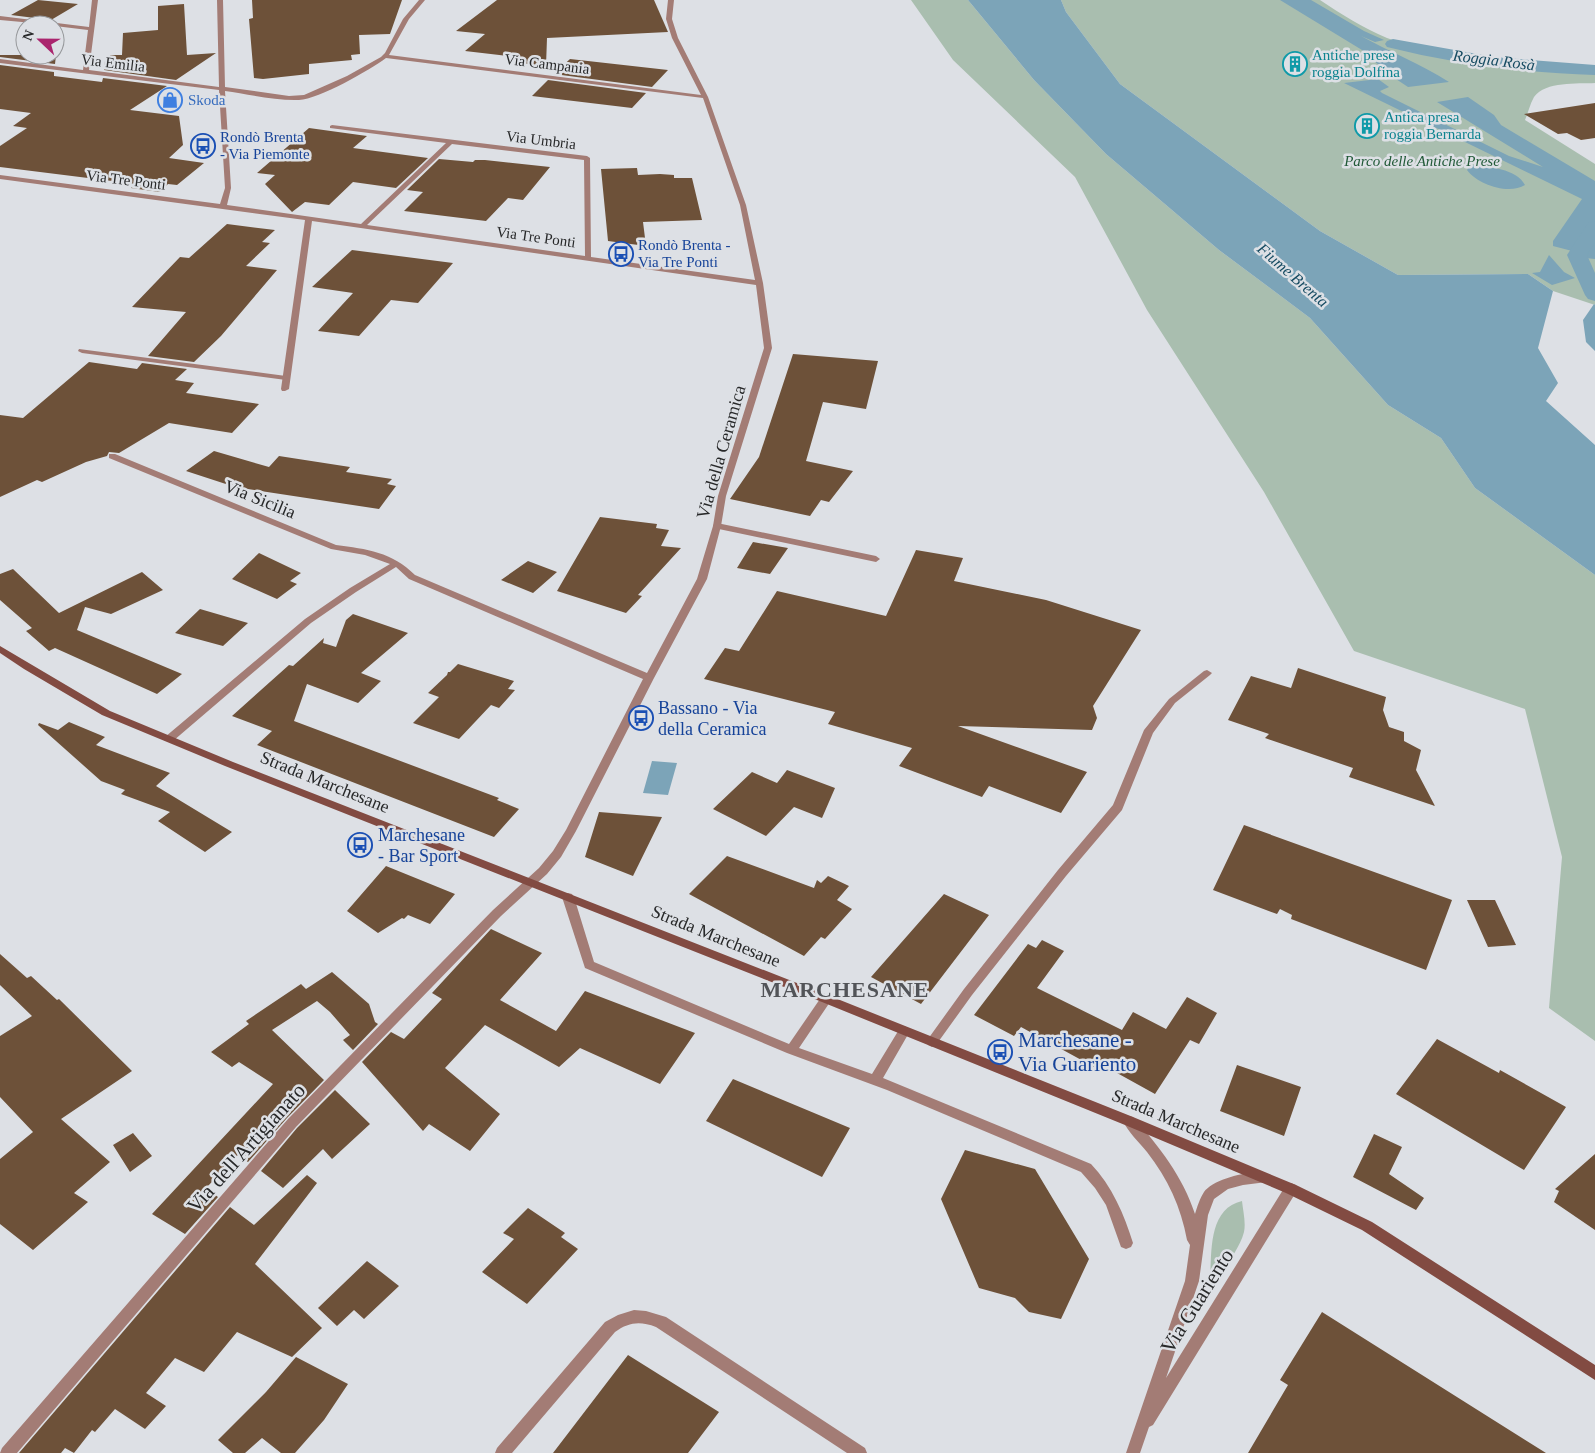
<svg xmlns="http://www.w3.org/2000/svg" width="1595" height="1453" font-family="Georgia,serif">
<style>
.green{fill:#a9beaf}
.water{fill:#7ca4b8}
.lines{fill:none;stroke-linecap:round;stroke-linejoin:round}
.canal{fill:#7ca4b8;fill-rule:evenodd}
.building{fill:#6d5139}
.lane{fill:#a37c75;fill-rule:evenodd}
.street{fill:#a37c75;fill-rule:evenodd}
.secondary{fill:#824b42;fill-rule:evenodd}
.labels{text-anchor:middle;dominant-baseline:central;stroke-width:5;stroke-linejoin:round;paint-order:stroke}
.far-culture-label{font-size:15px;fill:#0d838f;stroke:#dde0e5;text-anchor:start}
.far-street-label{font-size:15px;fill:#28292a;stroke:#dde0e5}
.far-shop-label{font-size:15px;fill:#366cbe;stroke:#dde0e5;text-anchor:start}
.far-transit-label{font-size:15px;fill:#164399;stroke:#dde0e5;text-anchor:start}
.far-park-label{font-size:15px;font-style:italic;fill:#205937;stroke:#dde0e5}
.far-water-label{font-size:16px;font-style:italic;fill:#164b62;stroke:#dde0e5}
.street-label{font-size:18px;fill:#28292a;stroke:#dde0e5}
.transit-label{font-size:18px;fill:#164399;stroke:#dde0e5;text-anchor:start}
.near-transit-label{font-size:21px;fill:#164399;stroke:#dde0e5;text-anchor:start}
.near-street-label{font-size:21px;fill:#28292a;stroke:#dde0e5}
.district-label{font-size:22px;font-weight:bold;letter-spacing:1px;fill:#525458;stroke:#dde0e5}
</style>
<rect width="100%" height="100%" fill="#dde0e5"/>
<path class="green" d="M911,0H968L1034,80L1106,154L1219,250L1310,318L1388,405L1441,438L1475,488L1595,575V1041L1549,1008L1562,857L1525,709L1354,651L1264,492L1147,310L1075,177L953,60Z
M1061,0H1320C1341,14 1363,28 1387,38C1408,46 1432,50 1454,54C1500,62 1548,68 1595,68V83C1577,84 1546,81 1534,97C1530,104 1528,113 1525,120L1595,164V305L1553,291L1528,274L1398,275L1320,231L1120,84L1066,12Z
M1242,1201C1243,1211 1246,1222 1244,1232C1239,1251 1222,1270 1211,1286L1210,1282C1212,1255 1207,1209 1242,1201Z"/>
<path class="water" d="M968,0H1061L1066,12L1120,84L1320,231L1398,275L1528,274L1553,291L1538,348L1558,383L1546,401L1595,445V575L1475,488L1441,438L1388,405L1310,318L1219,250L1106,154L1034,80Z
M1280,0H1311L1364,31L1384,40L1375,42L1361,36C1390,52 1421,64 1449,82L1408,87L1390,75L1362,50Z
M1378,79L1389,87L1380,91L1382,93L1509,156L1543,167L1437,102L1468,97L1494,115L1501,125L1595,181V259L1585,258L1576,252L1553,246V241L1582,199L1344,83Z
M1471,165C1488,166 1517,169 1525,185C1509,195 1478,185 1467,170Z
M1549,255L1564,272L1575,278L1552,285L1532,273L1540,272Z
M1594,304L1595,305V351L1586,342L1583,320Z
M652,761L677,763L668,795L643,793Z"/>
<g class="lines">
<path class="canal" d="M1393,39L1494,57L1595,65V75C1525,73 1455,64 1387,47L1385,44L1387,41Z
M1595,221V242L1587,255L1595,273V301L1588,299L1585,295L1567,255L1588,223Z"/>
</g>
<path class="building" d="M38,0L78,4L51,20L11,15Z
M252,0H402L390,34L359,35L360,54L351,55L352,60L309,64V74L263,79L254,78L249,19L253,18Z
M497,0H654L668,32L547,38L546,66L512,62L517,57L465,51L485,34L456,31Z
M184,4L187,55L216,53L176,80L104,70L105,61L110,60V55H122L123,33L158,30V6Z
M0,55H56L55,64L0,57Z
M570,59L668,70L652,87L554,74Z
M0,65L54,72V76L102,82L103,78L167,86L130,110L179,116L183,145L169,158L204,163L177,185L168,184L160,192L131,188L136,184L0,167V146L27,128L13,126L31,113L0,109Z
M548,80L646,93L632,108L532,96Z
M1595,103V138L1581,140L1567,133L1558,134L1524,114Z
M309,128L367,136L353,148L428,158L396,188L353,182L329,205L305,202L292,212L265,184L275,175L257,173Z
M439,159L473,162L475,160H485L550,167L523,200L508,198L486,221L404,211L423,192L407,190Z
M637,168L638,175L660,174L674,175V178H692L702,220L643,222L646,246L608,241L601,169Z
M227,224L275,230L262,242L270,243L246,266L277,270L221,336L194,362L148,356L186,312L132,307L180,257L189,258Z
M352,250L453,263L418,303L391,300L359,336L318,331L353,293L312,287Z
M793,354L878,361L866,409L823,402L806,461L853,471L829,502L821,500L810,516L730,499L759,457Z
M89,362L137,369L142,363L187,369L175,380L194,383L186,393L259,404L232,433L169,423L119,453L109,452L107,456L86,462L42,482L37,480L0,497V415L23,418Z
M214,451L269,467L279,456L350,467L346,472L392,479L387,484L396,486L379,509L235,487L186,471Z
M600,517L657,524L656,528L669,530L661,546L681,548L638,595L642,596L626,613L557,591Z
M753,542L788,548L770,574L737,568Z
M916,550L963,558L954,581L1046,600L1141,630L1093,706L1097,718L1092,730L958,726L1087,772L1061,813L989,786L982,797L899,766L912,748L828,724L835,712L704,679L725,648L739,651L777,591L886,616Z
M259,553L301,573L290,581L297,584L277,599L232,579Z
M528,561L557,572L533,593L501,580Z
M13,569L59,613L142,572L163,590L111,614L85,607L77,630L182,674L157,694L55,648L49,651L26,631L32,628L0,600V574Z
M200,609L248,623L223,646L175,633Z
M353,614L408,633L361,673L381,681L358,703L307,684L294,721L499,798L497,800L519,809L494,837L257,745L272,731L232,716L289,665L293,666L324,638L323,643L336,647L346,620Z
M458,664L514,681L508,689L515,690L499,708L491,705L459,739L413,723L439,697L428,693L447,675L448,672H450Z
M1298,668L1386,697L1383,710L1389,727L1404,732V741L1421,750L1416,770L1435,806L1349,777L1353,768L1265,738L1269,734L1228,720L1251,676L1291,688Z
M69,722L105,737L96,745L170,773L156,786L232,832L205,852L158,821L170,812L121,794L125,790L101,781L38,725L39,723L58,730Z
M787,770L835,788L822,818L794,807L766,836L713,809L752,772L777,783Z
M599,812L662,817L633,876L585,857Z
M1244,825L1452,900L1426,970L1291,919L1292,915L1280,909L1277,914L1213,890Z
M727,856L814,888L817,880L821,883L828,876L849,886L837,900L852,909L825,939L821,937L804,956L689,894Z
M386,866L455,894L430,924L408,915L404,919L402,918L378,933L347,911Z
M944,894L989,915L921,1004L871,977Z
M1467,900H1495L1516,945L1488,947Z
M491,929L542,953L500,1000L556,1031L585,991L695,1033L660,1084L580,1048L559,1067L485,1025L445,1068L500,1114L470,1151L429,1124L423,1131L362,1062L391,1032L404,1039L442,999L432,993Z
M1042,940L1064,951L1037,988L1122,1030L1133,1012L1166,1029L1187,997L1217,1013L1199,1044L1190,1040L1155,1094L1099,1063L1096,1068L1021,1027L1014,1036L974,1015L1028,944L1036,948Z
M0,954L27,978L31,976L57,1000L59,999L132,1071L61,1119L110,1162L74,1193L88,1202L33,1250L0,1224V1159L33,1132L0,1097V1036L32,1016L0,985Z
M332,972L369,1004L375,1022L378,1024L353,1050L343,1040L350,1035L330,1012L317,1001L272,1030L324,1080L287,1118L248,1162L238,1155L206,1188L218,1197L185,1234L152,1214L273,1084L239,1062L232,1067L211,1052L249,1024L246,1021L301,984L306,989Z
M1437,1039L1499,1073L1500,1070L1566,1107L1524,1170L1396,1094Z
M1237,1065L1301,1087L1284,1136L1220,1111Z
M733,1079L850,1128L822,1177L706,1121Z
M335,1090L370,1124L332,1159L323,1149L283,1188L261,1171L297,1128Z
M133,1133L152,1156L130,1172L113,1145Z
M1374,1134L1402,1147L1389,1174L1424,1198L1416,1210L1353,1177Z
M965,1150L1035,1169L1089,1259L1061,1319L1029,1312L1015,1298L979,1288L941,1199Z
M1595,1154V1230L1554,1202L1559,1191L1555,1189Z
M307,1175L317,1183L255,1264L322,1328L292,1357L237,1332L204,1372L175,1358L146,1393L166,1406L145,1429L115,1409L95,1432L92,1430L74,1453L65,1448L61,1453H19L230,1207L254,1225Z
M528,1208L565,1233L561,1237L578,1249L527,1304L482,1272L514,1239L503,1233Z
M367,1261L399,1286L364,1319L354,1310L337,1326L318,1308Z
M1322,1312L1546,1453H1248L1288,1385L1280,1380Z
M628,1355L719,1412L688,1453H553Z
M296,1357L348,1384L324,1420L295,1453H281L262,1438L245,1453H233L218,1440L266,1392Z"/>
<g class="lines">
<path class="lane" d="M79,349L286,376L290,378L286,380L82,353L78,351Z
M717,523L876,556L880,559L876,562L714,528L713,526L714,524Z
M1207,670L1212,673L1210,675L1175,703L1153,733L1122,810L1066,876L972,995L936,1045L932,1047L928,1045L926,1042L928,1039L964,989L1058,870L1113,805L1144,730L1169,699L1204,671Z
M568,893L572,894L574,897L594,962L789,1044L822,996L826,994L830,996L832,999L830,1002L799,1048L872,1074L900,1028L904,1026L908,1028L910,1031L883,1078L1091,1164C1112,1186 1124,1214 1133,1243L1131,1247L1126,1249L1121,1247L1106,1205L1095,1188L1081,1172L887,1090L787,1053L585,968L562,897L564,894Z"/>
<path class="street" d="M92,0H98L89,70L219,87L217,0H223L225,87L289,96L304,95L347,76L381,57L385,53L403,19L419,0H425L409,19L389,55L701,95L672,38L666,19L668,0H674L672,19L678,38L708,97L746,205L763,283L772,348L726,496L721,526L707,579L654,678L576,831L561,857L547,874L501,916L296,1127L17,1453H0L2,1448L288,1119L493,910L539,868L553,851L566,830L643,679L409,579L396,567L356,592L311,623L173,741H165L164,739L165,737L305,619L350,588L390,564L365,555L331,549L109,458V454H115L336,545C367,549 392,552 415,575L647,673L697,579L713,526L718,496L764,348L756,285L312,221L289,389L285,391H282L281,389L305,220L0,179V175L220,204L225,188L219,90L0,63V59L83,70L88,30L55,26V25L0,20V16L89,27ZM386,58L703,98L740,205L755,280L591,257L590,158L587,156L332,125L330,126V128L446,143L361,224L227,205L231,188L225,91C247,94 277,101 299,100C319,99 370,70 386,58ZM452,144L584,160L585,256L367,225Z
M1129,1116L1133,1117C1159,1146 1183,1177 1195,1214C1197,1207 1200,1198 1204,1192C1213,1179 1251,1169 1267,1174L1268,1178L1267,1182L1243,1185L1228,1189L1214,1199L1208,1215L1199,1281L1166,1378L1286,1185L1291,1183L1296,1185L1298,1189L1153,1425L1149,1427L1140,1453H1126L1185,1281L1190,1245L1187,1240C1181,1207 1168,1179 1147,1152C1139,1142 1128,1132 1123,1121L1125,1117Z
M634,1310L646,1311L666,1317L865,1448L867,1453H847L656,1327C640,1321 629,1322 615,1332L512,1453H495L497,1448L605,1322L618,1315Z"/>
<path class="secondary" d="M0,646L110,711L233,762L830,996L1133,1117L1296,1185L1372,1222L1595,1365V1380L1362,1230L1286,1193L1125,1125L822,1002L225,766L102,715L24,669L0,653Z"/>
</g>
<defs>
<symbol id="building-ring" viewBox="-11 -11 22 22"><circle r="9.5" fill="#dde0e5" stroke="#0f9aa8" stroke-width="1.5"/><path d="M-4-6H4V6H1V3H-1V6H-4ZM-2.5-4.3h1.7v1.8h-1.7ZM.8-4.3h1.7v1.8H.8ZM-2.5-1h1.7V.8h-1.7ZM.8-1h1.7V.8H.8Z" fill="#0f9aa8"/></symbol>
<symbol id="shop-ring" viewBox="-11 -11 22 22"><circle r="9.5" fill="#dde0e5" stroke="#3f7fe0" stroke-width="1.5"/><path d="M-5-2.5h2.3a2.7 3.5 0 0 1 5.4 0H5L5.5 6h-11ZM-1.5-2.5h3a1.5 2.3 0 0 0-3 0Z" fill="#3f7fe0"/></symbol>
<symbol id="bus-ring" viewBox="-11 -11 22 22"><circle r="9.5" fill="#dde0e5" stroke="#1a4fb4" stroke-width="1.5"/><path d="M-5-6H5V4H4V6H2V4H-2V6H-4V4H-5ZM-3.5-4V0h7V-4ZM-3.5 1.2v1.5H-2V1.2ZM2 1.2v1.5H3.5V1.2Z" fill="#1a4fb4"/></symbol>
</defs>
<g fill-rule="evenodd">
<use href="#building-ring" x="1281" y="50" width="28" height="28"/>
<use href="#shop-ring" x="156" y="86" width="28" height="28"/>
<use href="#building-ring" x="1353" y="112" width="28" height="28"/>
<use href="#bus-ring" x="189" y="132" width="28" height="28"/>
<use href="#bus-ring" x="607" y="240" width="28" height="28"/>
<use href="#bus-ring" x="627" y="704" width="28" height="28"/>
<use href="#bus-ring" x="346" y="831" width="28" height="28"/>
<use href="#bus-ring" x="986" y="1038" width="28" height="28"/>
</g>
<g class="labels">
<g class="far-culture-label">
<text x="1312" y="55">Antiche prese<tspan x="1312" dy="17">roggia Dolfina</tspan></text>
<text x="1384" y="117">Antica presa<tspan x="1384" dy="17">roggia Bernarda</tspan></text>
</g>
<g class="far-street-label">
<text transform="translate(113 63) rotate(7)">Via Emilia</text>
<text transform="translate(547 64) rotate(7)">Via Campania</text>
<text transform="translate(541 140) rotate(7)">Via Umbria</text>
<text transform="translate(126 180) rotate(7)">Via Tre Ponti</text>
<text transform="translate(536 237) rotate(8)">Via Tre Ponti</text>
</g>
<g class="far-shop-label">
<text x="188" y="100">Skoda</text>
</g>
<g class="far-transit-label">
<text x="220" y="137">Rondò Brenta<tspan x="220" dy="17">- Via Piemonte</tspan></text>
<text x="638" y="245">Rondò Brenta -<tspan x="638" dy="17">Via Tre Ponti</tspan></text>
</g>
<g class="far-park-label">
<text x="1422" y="161">Parco delle Antiche Prese</text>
</g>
<g class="far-water-label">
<text transform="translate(1494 60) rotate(7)">Roggia Rosà</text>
<text transform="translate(1293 275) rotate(41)">Fiume Brenta</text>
</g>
<g class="street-label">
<text transform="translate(721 452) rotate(-74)">Via della Ceramica</text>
<text transform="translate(260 499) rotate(22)">Via Sicilia</text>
<text transform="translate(325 782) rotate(22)">Strada Marchesane</text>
<text transform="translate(716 936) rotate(22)">Strada Marchesane</text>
<text transform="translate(1176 1121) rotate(23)">Strada Marchesane</text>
</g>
<g class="transit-label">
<text x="658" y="708">Bassano - Via<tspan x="658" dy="21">della Ceramica</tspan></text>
<text x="378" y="835">Marchesane<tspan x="378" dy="21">- Bar Sport</tspan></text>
</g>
<g class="near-transit-label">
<text x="1018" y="1040">Marchesane -<tspan x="1018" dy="24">Via Guariento</tspan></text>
</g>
<g class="near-street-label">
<text transform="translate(246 1148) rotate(-48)">Via dell'Artigianato</text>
<text transform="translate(1197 1301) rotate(-58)">Via Guariento</text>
</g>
<g class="district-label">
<text x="845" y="989">MARCHESANE</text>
</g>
</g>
<g transform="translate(40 40) rotate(292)"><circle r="24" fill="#dde0e5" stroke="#95979a"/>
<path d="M0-4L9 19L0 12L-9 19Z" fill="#aa256e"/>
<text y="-8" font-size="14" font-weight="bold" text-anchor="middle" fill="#28292a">N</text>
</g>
</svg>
